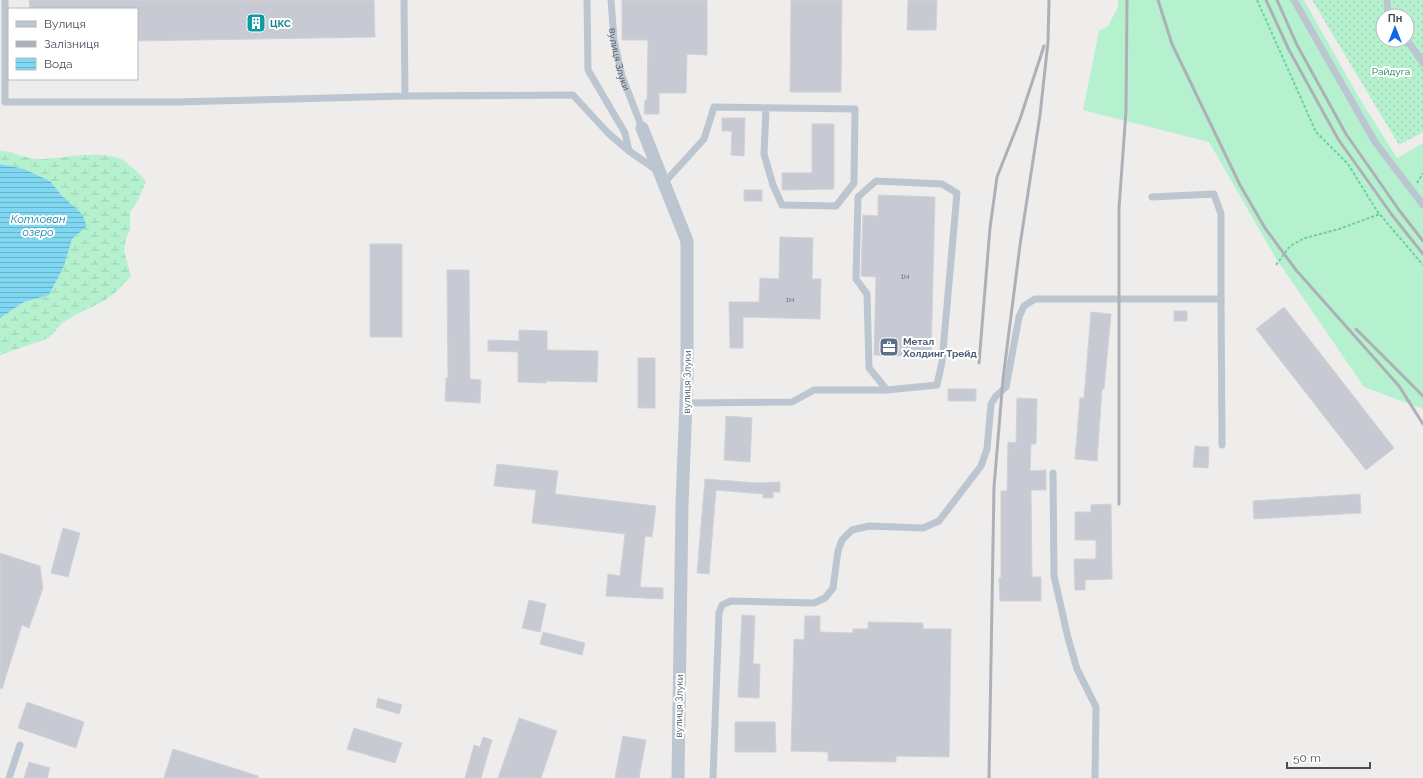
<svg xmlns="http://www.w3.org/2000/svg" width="1423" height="778" font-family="Raleway,sans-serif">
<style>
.grass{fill:#b5f1ce}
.wetland{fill:url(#wetland-marsh)}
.garden{fill:url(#garden-dots);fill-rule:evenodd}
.water{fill:url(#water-rules)}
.building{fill:#c7cad2;stroke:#cfd2d8}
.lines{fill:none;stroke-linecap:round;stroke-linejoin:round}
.path{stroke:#6bd1a1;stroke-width:2;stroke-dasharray:3 2;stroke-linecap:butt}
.lane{stroke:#bbc6d0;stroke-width:7}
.street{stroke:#bbc6d0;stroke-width:13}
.rail{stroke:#adb1b7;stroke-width:3}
.labels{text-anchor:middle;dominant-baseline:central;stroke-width:4;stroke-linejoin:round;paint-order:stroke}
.number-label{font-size:8px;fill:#646e79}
.culture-label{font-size:10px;font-weight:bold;fill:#0d838f;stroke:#fff;text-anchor:start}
.street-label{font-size:10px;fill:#434f5b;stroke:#fff}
.park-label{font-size:10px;fill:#10804a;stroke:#fff}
.service-label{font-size:10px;font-weight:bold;fill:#4e5e75;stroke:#fff;text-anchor:start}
.water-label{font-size:11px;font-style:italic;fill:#0380a7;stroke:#fff}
</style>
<defs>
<pattern id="wetland-marsh" width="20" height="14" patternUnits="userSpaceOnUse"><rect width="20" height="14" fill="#b5f1ce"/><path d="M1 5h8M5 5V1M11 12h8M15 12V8" fill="none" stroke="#9dd0b3"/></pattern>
<pattern id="garden-dots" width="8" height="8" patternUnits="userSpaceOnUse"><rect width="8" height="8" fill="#b5f1ce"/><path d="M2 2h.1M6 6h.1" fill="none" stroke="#9dd0b3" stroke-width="1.8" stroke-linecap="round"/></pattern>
<pattern id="water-rules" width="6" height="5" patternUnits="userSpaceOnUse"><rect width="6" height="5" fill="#7fd7f2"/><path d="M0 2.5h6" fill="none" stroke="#6ab1c7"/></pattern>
</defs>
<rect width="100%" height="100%" fill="#efecec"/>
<path class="grass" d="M1118,0H1304L1358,96L1397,158L1423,143V409L1364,387L1275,257L1209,142L1083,110L1099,31L1108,26L1118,7Z"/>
<path class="wetland" d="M0,151C12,151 24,158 36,159C61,159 94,150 118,158C126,160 140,175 146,181L138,200L130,212V230L126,238L124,251L131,276L117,291L104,301L77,314L62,323L49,338L0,355V318L24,302L49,295L64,266L72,239L63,197L50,181L24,169L0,164Z"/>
<path class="garden" d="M1312,0H1423V132L1399,145ZM1383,16H1407V40H1383Z"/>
<path class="water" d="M0,164L24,169L50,181L63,197L82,214L87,226L72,239L64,266L49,295L24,302L0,318Z"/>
<path class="building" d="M29,0H374L375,37L137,41V9H30Z
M622,0H707V55L687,54L686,93H659V114H644L645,100H647L648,40H622Z
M791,0H842L841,92H790Z
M908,0H937L936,30H907Z
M722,118H745L744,156L731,155L732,131H722Z
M812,124H834V189L782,190V173H812Z
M744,190H762V201H744Z
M878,195L935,197L931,357L874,355L876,277L861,276L863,215L878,216Z
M780,237L813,238L812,279H821L820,319L743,317V348H730L729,302H759L760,278L779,279Z
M370,244H402V337H370Z
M447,270H469L470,379L481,380L480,403L445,401L446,378H448Z
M1284,307L1394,448L1366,470L1256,329Z
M1174,311H1187V321H1174Z
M1091,312L1111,314L1104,389H1102L1097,461L1075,459L1080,398H1084Z
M519,330L547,331V350L598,351L597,382L546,381V383L518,382V352L488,351V340L519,341Z
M638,358H655V408H638Z
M948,389H976V401H948Z
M1017,398L1037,399L1036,444H1031L1030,471L1046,470V490H1031L1032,577H1041V601H1000L999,578H1001V491H1007L1008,442L1016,443Z
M726,416L752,418L750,462L724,460Z
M1195,446L1209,447L1208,468L1193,467Z
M497,464L558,471L555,494L656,506L652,537L645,536L640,587L663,588V599L606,596L608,574L620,576L625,534L532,523L536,490L494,486Z
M705,479L757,483L780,482V492H773V498H763V494L716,490L709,574L697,573Z
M1360,494L1361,513L1254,519L1253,501Z
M1111,504L1112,579L1085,580V590H1075L1074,559H1096V540H1075V512H1091V505Z
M63,528L80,533L68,577L51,573Z
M0,553L40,566L43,588L29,628L22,625L2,689L0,688Z
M529,600L546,604L540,632L522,628Z
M742,615L755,616L753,664H760L759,698L738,697Z
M805,616H820V632L853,633V629H868V622L923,623V629H951L949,757L896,756V762L828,761V752L791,751L794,639L804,640Z
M543,632L585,643L582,655L540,644Z
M378,698L402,705L399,714L376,707Z
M27,702L84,722L76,748L18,728Z
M519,718L557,731L541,778H498Z
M735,722H775L776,752H735Z
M354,728L402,743L395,763L347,749Z
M623,736L646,740L639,778H615Z
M483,737L492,740L481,778H465L474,745L480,747Z
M173,749L258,776V778H164Z
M29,762L50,768L47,778H24Z"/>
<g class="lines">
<path class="path" d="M1257,0L1316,132L1348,164L1377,211L1423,265
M1417,183L1423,173
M1276,265L1290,246L1305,238L1339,229L1380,214"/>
<g class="lane">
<path d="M5,0V102H175L405,96L404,0"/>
<path d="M587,0L588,70L625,133L629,151L658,171"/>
<path id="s1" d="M611,0L614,40L622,76L642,128"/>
<path d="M1294,0L1375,142L1423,205"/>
<path d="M1387,0L1388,13L1390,16"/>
<path d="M1407,40L1423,63"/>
<path d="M405,96L573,95L608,133L629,151"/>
<path d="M664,183L704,139L714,107L855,109L854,183L836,206L782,205L773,185L764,154L766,109"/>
<path d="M1152,197L1214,194L1221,214V299"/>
<path d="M686,403L792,402L814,390H887L937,385L942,362L957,193L942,184L876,181L858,197L856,279L867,294L869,368L887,390"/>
<path d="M1053,473L1054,576L1068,638L1077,669L1096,707L1095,778"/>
<path d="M9,778L20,745"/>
<path d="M713,778L719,613L722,605L731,601L814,603L825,598L833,588L838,551L842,540L852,530L869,526L923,528L939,521L981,466L987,449L991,404L996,396L1006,387L1019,317L1024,306L1035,299H1221L1222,445"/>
</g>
<path class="street" d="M642,128L687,241V376L682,504L678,778"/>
<path class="rail" d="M1158,0L1172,44L1240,185L1265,228L1296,270L1399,386L1423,424
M1266,0L1289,50L1338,139L1392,215L1423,254
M1277,0L1297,45L1346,134L1399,210L1423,241
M1356,329L1423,396
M979,363L990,228L997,177L1020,119L1044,46
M1119,504V208L1126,111L1127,0
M989,778L994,487L1003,379L1020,245L1040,115L1048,42L1049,0"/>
</g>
<defs>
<symbol id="building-square" viewBox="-11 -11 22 22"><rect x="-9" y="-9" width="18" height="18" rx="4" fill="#0f9aa8" stroke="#fff"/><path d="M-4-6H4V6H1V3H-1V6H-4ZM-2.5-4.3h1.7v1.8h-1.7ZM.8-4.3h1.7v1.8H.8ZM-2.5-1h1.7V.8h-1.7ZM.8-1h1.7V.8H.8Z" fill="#fff"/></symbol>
<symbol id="office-square" viewBox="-11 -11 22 22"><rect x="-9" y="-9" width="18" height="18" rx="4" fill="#5c6f8a" stroke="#fff"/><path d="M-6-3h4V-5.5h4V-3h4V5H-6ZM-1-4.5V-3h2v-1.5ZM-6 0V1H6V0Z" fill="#fff"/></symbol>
</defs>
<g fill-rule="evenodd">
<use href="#building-square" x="245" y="12" width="22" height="22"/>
<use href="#office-square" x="878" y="336" width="22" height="22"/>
</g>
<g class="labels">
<g class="number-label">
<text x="905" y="276">1м</text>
<text x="790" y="299">1м</text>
</g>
<g class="culture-label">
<text x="270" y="23">ЦКС</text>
</g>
<g class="street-label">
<text stroke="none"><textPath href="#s1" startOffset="60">вулиця Злуки</textPath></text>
<text transform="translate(687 382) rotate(-89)">вулиця Злуки</text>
<text transform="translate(679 706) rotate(-89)">вулиця Злуки</text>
</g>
<g class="park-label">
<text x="1391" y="71">Райдуга</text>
</g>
<g class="service-label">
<text x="903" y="341">Метал<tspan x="903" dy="12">Холдинг Трейд</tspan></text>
</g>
<g class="water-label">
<text x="38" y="219">Котлован<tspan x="38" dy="13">озеро</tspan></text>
</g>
</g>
<rect x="8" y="8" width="130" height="72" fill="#ffffff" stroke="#b4b9bd"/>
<rect x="16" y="21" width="20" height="6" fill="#bbc6d0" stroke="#b4b9bd"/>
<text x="44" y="28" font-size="12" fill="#434f5b">Вулиця</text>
<rect x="16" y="41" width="20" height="6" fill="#adb1b7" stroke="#b4b9bd"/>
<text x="44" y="48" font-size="12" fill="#434f5b">Залізниця</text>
<rect x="16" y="58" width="20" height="12" fill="url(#water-rules)" stroke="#b4b9bd"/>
<text x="44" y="68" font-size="12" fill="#434f5b">Вода</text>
<g transform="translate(1395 28)"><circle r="19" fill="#ffffff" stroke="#b4b9bd"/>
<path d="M0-3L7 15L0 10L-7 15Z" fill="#0c67e9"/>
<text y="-6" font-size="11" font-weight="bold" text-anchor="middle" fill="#434f5b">Пн</text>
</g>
<path d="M1287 762v6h83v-6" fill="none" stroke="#434f5b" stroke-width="2"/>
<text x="1293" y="762" font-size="12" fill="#434f5b" stroke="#ffffff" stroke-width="3" paint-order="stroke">50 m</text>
</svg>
